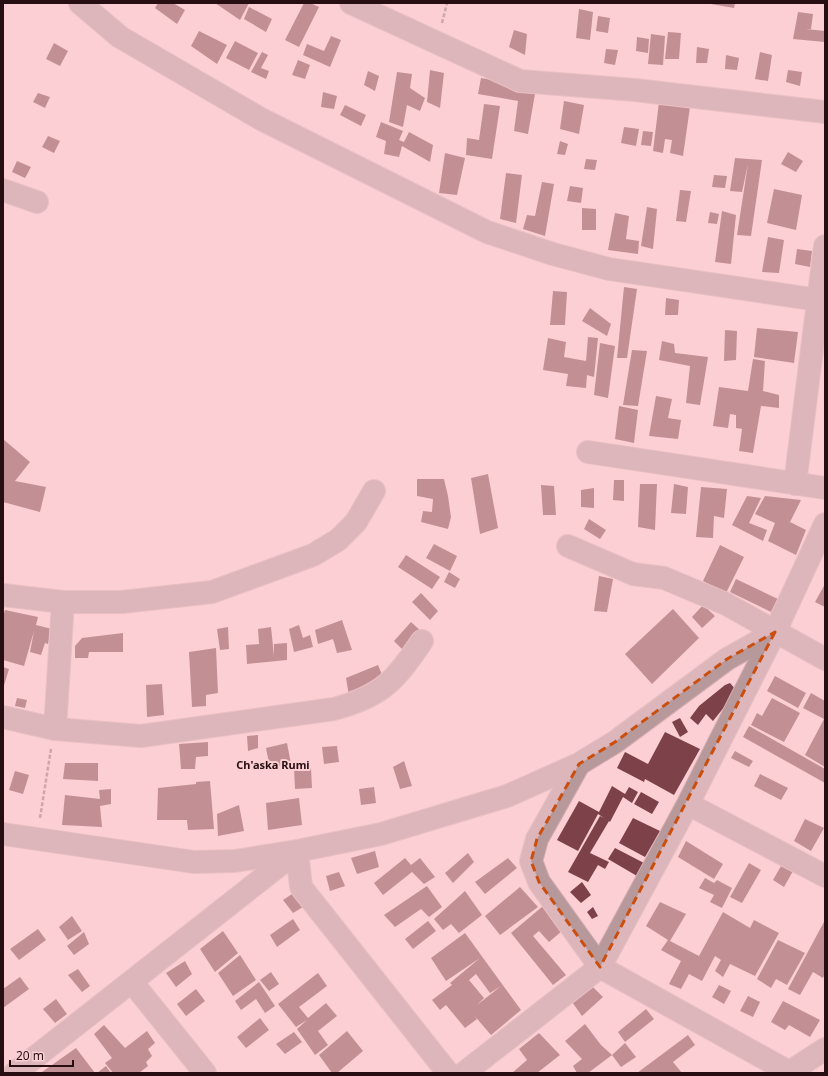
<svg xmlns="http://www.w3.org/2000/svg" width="828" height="1076" font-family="'Noto Sans',sans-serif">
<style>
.building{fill:#7d414a;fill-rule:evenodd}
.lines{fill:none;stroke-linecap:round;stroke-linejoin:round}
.minor-casing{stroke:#d5acb0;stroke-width:24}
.path{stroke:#997579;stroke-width:2.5;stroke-dasharray:4 2;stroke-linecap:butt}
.minor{stroke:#b7989b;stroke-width:22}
.marked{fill:none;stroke:#cb4e0d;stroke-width:3;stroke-dasharray:8 5;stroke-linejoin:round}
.labels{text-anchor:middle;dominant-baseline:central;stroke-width:4;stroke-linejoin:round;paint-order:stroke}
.neighbourhood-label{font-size:11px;font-weight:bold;fill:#270e12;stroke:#fbcfd3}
</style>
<rect width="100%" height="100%" fill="#fbcfd3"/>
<path class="building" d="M158,3H173L185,10L177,24L155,8Z
M215,3H249L240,20Z
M304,3H310L319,7L299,47L285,40Z
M705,3H735L734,8Z
M249,7L272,19L266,32L244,19Z
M579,9L593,12L590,40L576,38Z
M798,12L813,14L811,29H806L825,31V42L793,39Z
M598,16L610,18L608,33L596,31Z
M514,30L527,34L525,55L509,47Z
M199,31L227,45L217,64L191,46Z
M668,32L681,33L679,59H665Z
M651,34L665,36L663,65L648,64Z
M331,36L341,40L330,67L303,55L307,44L324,51Z
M637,37L649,39L648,53L636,51Z
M235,41L258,53L249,70L226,58Z
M54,43L68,51L60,66L46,59Z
M697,47L709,49L707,63H696Z
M606,49L618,50L615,65L604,63Z
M262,52L268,55L261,68L269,71L266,79L251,72Z
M760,52L772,55L768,81L755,79Z
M726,55L739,58L737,70L725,69Z
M298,60L310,65L305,79L292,75Z
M430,70L444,73L440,108L427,102Z
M788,70L802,72L800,86L786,82Z
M368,71L379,76L375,91L364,85Z
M397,72L412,74L410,88L425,98L420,111L407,105L403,127L389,122Z
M481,78L536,88L528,134L514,131L518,101L478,94Z
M323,92L337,96L334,109L321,107Z
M38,93L50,97L45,108L33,102Z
M564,101L584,105L579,134L560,129Z
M659,102L690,107L683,156L670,153L672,140L665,139L663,153L653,151Z
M484,104L500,106L492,159L466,155L467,138L479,140Z
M345,105L366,115L361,126L340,115Z
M381,122L403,131L399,140L404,142L402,146L409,132L433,145L430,162L402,146L399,157L384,154L386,141L376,137Z
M624,127L639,129L636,146L621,143Z
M643,131L653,132L651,146L641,145Z
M48,136L60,141L54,153L42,147Z
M560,141L568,144L565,155L557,154Z
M788,152L803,161L796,172L781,164Z
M445,153L465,158L457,195L439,193Z
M735,158L762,160L751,236L737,235L748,164L742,192L730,191Z
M586,159L597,160L595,170L584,169Z
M17,161L31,167L25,178L12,172Z
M506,173L522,175L516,223L500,219Z
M714,175L727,176L725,188L712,187Z
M542,182L554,184L545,236L523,229L527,215L535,216Z
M570,186L583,188L581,203L567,201Z
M774,189L802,195L796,230L767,223Z
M680,190L691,191L686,222L676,221Z
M647,207L657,209L653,249L641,246Z
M582,208L596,209V230H582Z
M722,211L736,215L731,264L715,262Z
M710,212L719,214L717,224L708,223Z
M615,213L629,216L626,239L639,241L638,254L608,250Z
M768,237L784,240L779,273L762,272Z
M797,249L812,251L810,267L795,264Z
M624,287L637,289L627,358H617Z
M553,291L567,292L565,325H550Z
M666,298L679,300L678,315H665Z
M590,308L611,324L607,336L582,321Z
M757,328L798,332L794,363L754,357Z
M725,330L737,331L736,360L724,361Z
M588,337L598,338L594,377L587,375L586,388L566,386L568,374L543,370L548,338L566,342L564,357L586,361Z
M662,341L674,344L675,353L708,357L700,405L686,403L690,366L659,360Z
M600,343L615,346L608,398L594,395Z
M632,350L647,351L638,406L623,405Z
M753,359L765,361L763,391L779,395V408L761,406L753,453L739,451L742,429L736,428V415L730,414L728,428L713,426L719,387L748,391Z
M656,396L672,399L668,418L681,420L678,439L649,436Z
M619,406L638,410L634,443L615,439Z
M3,439L30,462L15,481L46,487L40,512L3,502Z
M488,474L498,528L480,534L471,478Z
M417,479H444L448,496L451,517L448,529L421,522L423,511L432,512L433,499L417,496Z
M614,480H624V501L613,500Z
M640,484H657L655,530L638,527Z
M674,484L688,487L686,514L671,513Z
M541,485L554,486L556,515H543Z
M701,487L727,489L724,518L714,516L713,538L696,537Z
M594,488V508L581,507V490Z
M747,496L761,498L749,523L767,530L763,541L732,525Z
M765,496L801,500L790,522L806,530L796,555L768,541L775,523L755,514Z
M589,519L606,530L600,539L584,529Z
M434,544L457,556L450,571L426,558Z
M720,545L744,557L726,593L703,581Z
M406,555L440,577L432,589L398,567Z
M449,572L460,579L455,588L444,582Z
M599,576L613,579L607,612L594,611Z
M736,579L778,599L771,612L730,592Z
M825,584V607L815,602Z
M421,593L438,611L430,620L412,602Z
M703,605L715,616L702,628L692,617Z
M673,609L699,638L652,684L625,654Z
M5,610L38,617L36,625L52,629L48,644L45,643L41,655L30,652L34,631L24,666L3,660V617Z
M342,620L352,650L337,653L333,639L318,644L315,630Z
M411,622L423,633L405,652L394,641Z
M299,625L303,638L310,635L313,647L294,652L289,629Z
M228,627L229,649L220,650L217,629Z
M271,627L274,656V644L287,643V660L247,664L246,645L259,644L258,629Z
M123,633V652H89L88,658H75V646L82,638Z
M216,648L218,693L206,695V706L192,707L189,652Z
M378,665L385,682L349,696L346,678Z
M3,667L9,669L3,689Z
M775,676L806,693L798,708L767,691Z
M730,683L737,691L713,721L706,714L698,725L690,718L699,706L725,685Z
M162,684L164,715L147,717L146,685Z
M811,693L825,701V767L805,755L824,719L803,708Z
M17,698L27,700L25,708L15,706Z
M772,698L800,713L784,742L751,725L757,713L762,716Z
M680,718L688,732L680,737L672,722Z
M749,726L825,769V783L743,737Z
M665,732L700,749L674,795L645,779L644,782L617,768L625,752L648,764Z
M258,735V748L248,751L247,736Z
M208,742V756L196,757L195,769H181L179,744Z
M287,743L291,764L270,768L266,748Z
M337,746L339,762L324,764L322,747Z
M735,751L753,761L749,767L731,758Z
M404,761L412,786L400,789L393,767Z
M65,763H98V781L63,779Z
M311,768L312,788L295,789L294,769Z
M15,771L29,775L23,794L9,790Z
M760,774L788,788L781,800L754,786Z
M210,781L214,829L188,830L187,820H157L158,788L196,784V782Z
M612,786L625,794L629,787L638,792L632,803L623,797L610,822L609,821L590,853L609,862L605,869L598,865L588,882L568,872L600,816L604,818L598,814L578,851L557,840L579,801L599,812Z
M374,787L376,803L361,805L359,789Z
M111,789V804L100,806L102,827L62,825L65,795L100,799L99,790Z
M641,792L659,802L652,814L634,804Z
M299,798L302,825L268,830L266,803Z
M239,805L244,831L218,836L217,814Z
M633,818L660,831L645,857L619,843Z
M805,819L824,828L811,851L794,841Z
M686,841L723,864L714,879L678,857Z
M615,848L644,863L637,876L608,859Z
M375,851L379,867L357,874L351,858Z
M468,853L474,862L453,883L445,873Z
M405,858L411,865L420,858L435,877L424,884L412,872L383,895L374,883Z
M508,858L517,868L485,894L475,882Z
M749,863L761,870L742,903L730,897Z
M781,866L793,871L784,887L773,880Z
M339,872L345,886L330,891L326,876Z
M705,878L714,883L717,880L732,888L722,908L710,902L714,895L699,888Z
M582,882L591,895L581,903L570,892Z
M427,886L442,907L429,917L421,909L395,927L384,915Z
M520,887L538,907L500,935L485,916Z
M298,890L308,904L293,913L283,900Z
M465,891L482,915L459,933L451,924L443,930L434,919Z
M660,902L686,914L670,941L699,956L723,912L750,928L754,920L779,933L755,976L730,964L723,977L715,971L721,960L715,956L702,981L689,974L681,989L669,984L681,961L661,950L668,940L646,926Z
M543,906L562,931L549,942L539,931L533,936L566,975L553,985L511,933Z
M593,907L598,916L592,919L587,912Z
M72,916L82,931L68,940L59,927Z
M293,919L300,930L277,947L270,935Z
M825,920V973L823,978L813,972L800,995L788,989Z
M428,921L436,931L413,949L405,939Z
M38,929L46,940L19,960L10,949Z
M223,931L238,953L215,972L200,949Z
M84,932L89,944L74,955L67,946Z
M465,933L521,1010L491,1035L473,1014L477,1019L465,1028L446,1005L440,1010L432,1000L452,985L450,983L480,958L446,981L431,958ZM476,974L490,993L501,986L477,1005L484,998L469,980Z
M778,940L805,953L787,985L776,979L771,988L757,979Z
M240,955L256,980L233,996L218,973Z
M185,961L192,974L176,987L166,973Z
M78,969L90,986L82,992L68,975Z
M271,972L279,984L269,991L260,980Z
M318,973L327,986L299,1007L308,1018L326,1003L337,1016L318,1031L328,1045L315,1055L297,1029L307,1020L296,1027L278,1004Z
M20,977L29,989L3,1008V989Z
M259,982L275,1006L265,1013L256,999L241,1010L235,1001Z
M719,985L731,991L724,1004L712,997Z
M593,987L603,997L582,1016L572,1002Z
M196,989L205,1001L186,1016L177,1004Z
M748,996L760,1002L753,1017L740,1011Z
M56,999L67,1014L55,1023L43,1009Z
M783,1001L820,1020L810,1037L789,1025L785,1030L771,1022Z
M646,1009L654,1019L625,1042L618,1032Z
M260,1018L269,1030L246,1048L237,1037Z
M585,1024L601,1045L612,1055L588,1073H577L573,1066L582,1059L565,1041Z
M104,1025L125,1048L147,1031L155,1043L148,1049L152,1056L146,1062L148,1066L139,1073H113L105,1063L112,1058L94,1034Z
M347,1031L363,1051L337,1073H332L319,1055Z
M294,1032L302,1042L285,1054L276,1044Z
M539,1033L560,1055L537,1073H512L527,1060L519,1049Z
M688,1035L695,1045L673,1062L682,1073H637Z
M625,1043L636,1057L621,1067L612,1055Z
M76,1048L95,1073L42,1072Z
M106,1066L111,1073H97Z"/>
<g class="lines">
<defs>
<path id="minor" d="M80,3L120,37L261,119L487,232L553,254L609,269L825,301
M351,3L520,81L635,90L825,112
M3,190L37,202
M588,452L825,488
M795,484L825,246
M568,546L633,574L664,578L726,604L825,659
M3,595L63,602H122L212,592L313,555L338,540L356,522L374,491
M3,717L55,729L141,736L334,709C382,696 395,681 422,641
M55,729L63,602
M579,764L537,839L531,861L539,882L600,967L789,1072
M688,804L825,876
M3,834L194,862L235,861L297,851L381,834L507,796L579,764L615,742L727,659L775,632
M297,851L301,887L448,1073
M132,982L205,1073
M15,1073L296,852
M464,1073L600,967L688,804L775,632L825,524
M788,1073L825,1049"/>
</defs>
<use href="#minor" class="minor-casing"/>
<path class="path" d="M442,23L447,3
M40,818L51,749"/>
<use href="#minor" class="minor"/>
</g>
<path d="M0 0H828V1076H0ZM775,632L600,967L539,882L531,861L537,839L579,764L615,742L727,659Z" fill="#fbcfd3" fill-opacity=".55" fill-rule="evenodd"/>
<path class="marked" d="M775,632L600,967L539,882L531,861L537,839L579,764L615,742L727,659Z"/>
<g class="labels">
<g class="neighbourhood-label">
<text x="273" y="764">Ch'aska Rumi</text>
</g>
</g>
<rect width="828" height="1076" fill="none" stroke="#270e12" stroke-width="8"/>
<path d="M10 1060v6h63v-6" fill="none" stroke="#270e12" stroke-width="2"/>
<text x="16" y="1060" font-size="12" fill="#270e12" stroke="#fbcfd3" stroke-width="3" paint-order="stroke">20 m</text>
</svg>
